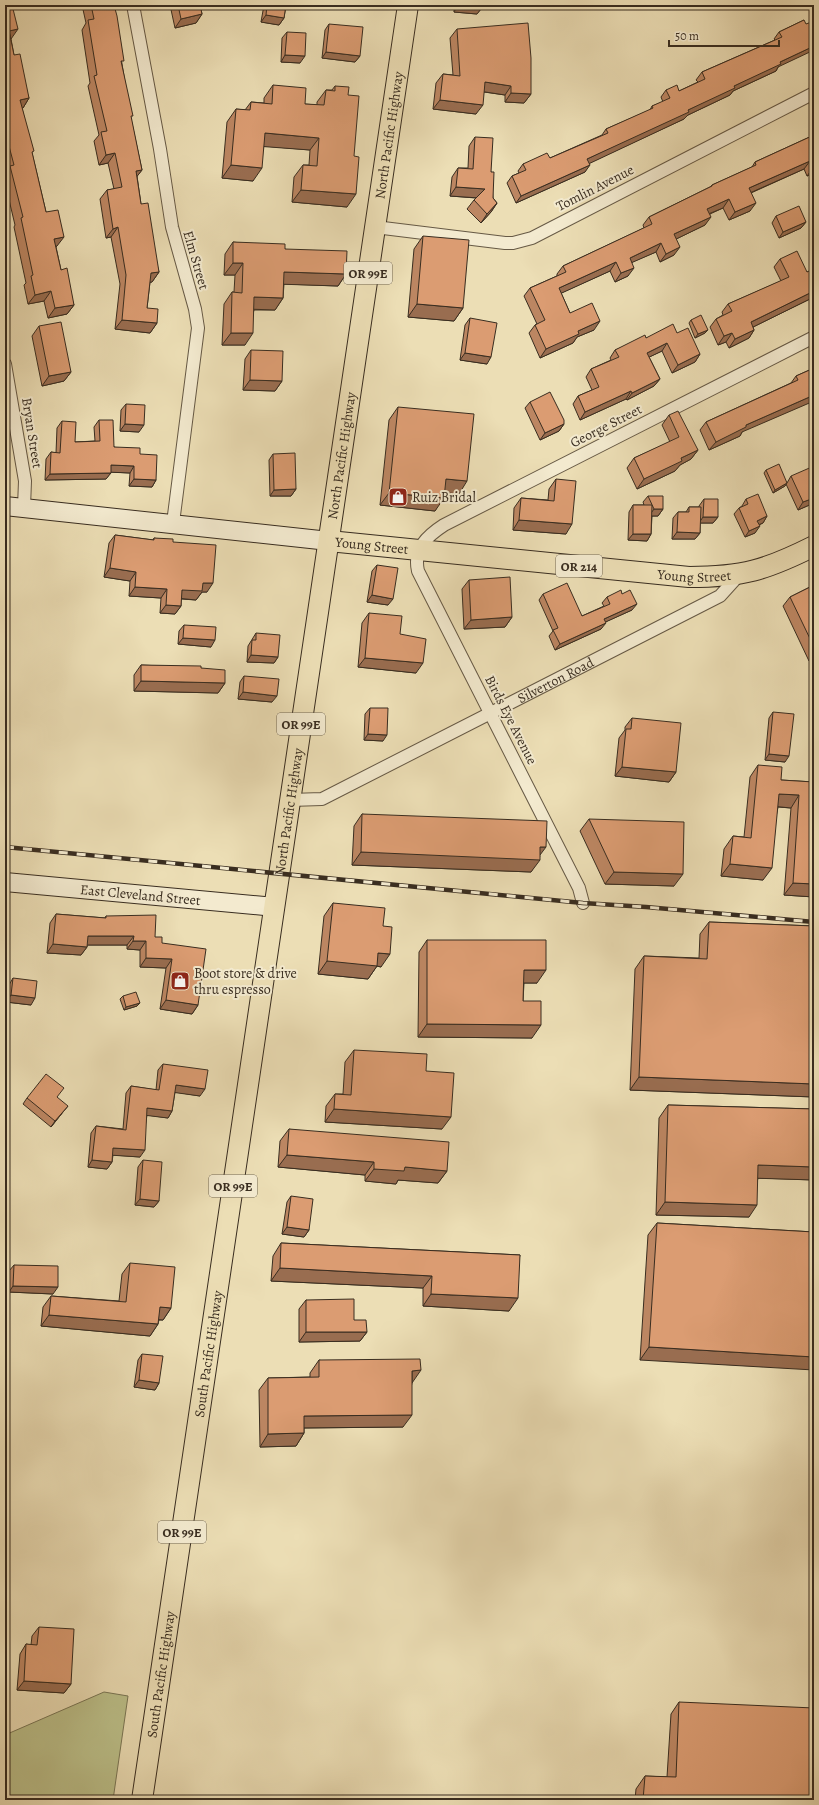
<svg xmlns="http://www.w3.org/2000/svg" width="819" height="1805" font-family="Alegreya,serif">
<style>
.green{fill:#bcc08a;stroke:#7a7655}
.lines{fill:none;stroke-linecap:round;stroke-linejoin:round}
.street-casing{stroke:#665945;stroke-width:14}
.secondary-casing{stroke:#392d20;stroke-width:20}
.primary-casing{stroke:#392d20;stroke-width:22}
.street{stroke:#f3eacf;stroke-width:12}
.secondary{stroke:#f3eacf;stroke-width:18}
.primary{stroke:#ecdeb5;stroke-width:20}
.rail-casing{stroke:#392d20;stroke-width:4.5}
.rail{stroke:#f3eacf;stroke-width:3;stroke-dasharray:9;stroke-linecap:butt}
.wall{fill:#bc8662;stroke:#392d20}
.shaded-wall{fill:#996d50;stroke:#392d20}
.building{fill:#db9c72;stroke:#392d20}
.labels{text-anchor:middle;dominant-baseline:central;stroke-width:4;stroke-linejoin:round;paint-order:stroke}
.shield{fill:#f3eacf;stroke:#716654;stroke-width:1}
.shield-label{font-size:13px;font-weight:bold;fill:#392d20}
.street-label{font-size:14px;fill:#392d20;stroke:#f3eacf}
.poi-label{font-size:14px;fill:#392d20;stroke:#f3eacf;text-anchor:start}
</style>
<rect width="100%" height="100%" fill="#ecdeb5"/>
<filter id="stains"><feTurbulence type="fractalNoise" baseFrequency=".005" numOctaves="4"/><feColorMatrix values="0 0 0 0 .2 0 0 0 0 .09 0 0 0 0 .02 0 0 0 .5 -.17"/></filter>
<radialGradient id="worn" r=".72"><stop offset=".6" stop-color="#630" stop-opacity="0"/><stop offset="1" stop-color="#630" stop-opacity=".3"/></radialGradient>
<path class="green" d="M104,1692L128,1696L113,1800H5V1735Z"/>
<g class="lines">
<defs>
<g id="street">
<path d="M133,5L160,149L172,227L195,309L198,328L173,523"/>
<path d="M375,227L505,243H513L532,238L814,93"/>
<path d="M5,364L25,481L24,507"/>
<path id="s1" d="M290,800L322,799L720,596L739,575"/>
<path d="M583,903L579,888L418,571C413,549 427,536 444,525L814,337"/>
</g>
<g id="secondary">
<path d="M5,506L329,541"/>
<path id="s2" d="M5,882L275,907"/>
</g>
<g id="primary">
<path id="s3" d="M329,541L689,577C743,577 766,570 814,546"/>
<path id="s4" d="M142,1800L408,5"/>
</g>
</defs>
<use href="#street" class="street-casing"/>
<use href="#secondary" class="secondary-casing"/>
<use href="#primary" class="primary-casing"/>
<use href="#street" class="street"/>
<use href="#secondary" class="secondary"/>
<use href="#primary" class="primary"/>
<defs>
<path id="rail" d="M5,847L583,903L646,907L814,922"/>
</defs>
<use href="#rail" class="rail-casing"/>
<use href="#rail" class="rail"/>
</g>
<path class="wall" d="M5,5L11,39L14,55L29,98L23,108H22L32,153L46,212L57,246L56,247L61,270L74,305L67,314L48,318L44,301L28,304L24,285L26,283L14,227L15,225L5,183V173L6,171L5,165Z
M82,5H114L122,64L131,119L142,170L137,176L141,204L159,272L152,282H150L147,308L157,323L150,333L115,329L120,284L111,237L106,238L100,199L107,190L114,189L108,163L99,165L94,141L99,135L88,86L90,83L82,30L86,23Z
M170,5H200L202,14L196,23L175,28Z
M264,5H286L284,18L279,25L261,22Z
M454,5H484L477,14L454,12Z
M804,20L776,71L733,91L730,95L688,115L684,119L589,163L585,172L516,203L507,183L512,176L519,173L518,171L523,164L550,158L602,135L606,129L650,110L652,106L663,102L661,97L666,90L679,91L698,82L696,80L702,72L775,40L774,39L779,32Z
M329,24L360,56L355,62L322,58L325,30Z
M457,29L531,94L524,103L505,102V95L484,92L476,114L433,109L436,83L443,74L453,75L450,38Z
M287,32L300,63L281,62L282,38Z
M273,85L305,104L317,105V102L326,90H332L335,86L348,95L347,207L292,202L294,177L303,165H309L310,150L264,146L253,181L222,178L227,122L236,109L245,110L251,102L264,103V98Z
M814,135V173L807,176L804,169L751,193L750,211L729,220L723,208L710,214L705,225L676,239L674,255L660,262L656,252L632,262L628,276L615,282L610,271L561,293L570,313L594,330L577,337L573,343L540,358L529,333L535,325L537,324L524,296L530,288L557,276V274L563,266L644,228L643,225L649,217L710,187L712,185L752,167L755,162Z
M475,137L491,172L493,198L497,203L491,212L481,223L467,209L474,200L476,198L450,196L452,177L458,168H468L469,146Z
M776,216L806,222L801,228L779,238L772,223Z
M423,236L463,308L454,321L408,317L414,249Z
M233,242L285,249L346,274L338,286L284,284L283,298L275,310H254L245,345H222L224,304L232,292H234L235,275H224L225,254Z
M780,259L807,272L814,269V297L753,327L754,330L749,338L729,348L726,342L718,345L710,327L716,319L723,315L722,312L728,304L781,281L774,267Z
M470,318L487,364L460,360L465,325Z
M691,320L708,330L705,333L695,338L689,323Z
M39,326L71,372L64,381L42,386L32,336Z
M677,333L700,354L695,362L672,373L662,351L649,357L660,379L654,386L627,400L626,399L580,420L573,404L578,396L592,390L586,377L591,369L611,360L610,358L615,350L646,338Z
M251,350L282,381L275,391L243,390L245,359Z
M814,368L742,432L740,436L709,450L700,430L706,422L791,383L796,376Z
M530,402L564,424L559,431L540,440L525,408Z
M126,404L139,432L120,431L121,410Z
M398,407L459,494L445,492L435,511L380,505L389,420Z
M669,415L698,450L691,459L680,465L675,471L637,489L627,468L634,458L670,442L662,425Z
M99,420L114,447L140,454L156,480L152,487L129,486L130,473L111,472L106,479L45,480L46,459L51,452L56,453L57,428L62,421L75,442L95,441L94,427Z
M273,454L296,489L291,496H270L269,460Z
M766,470L787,483L791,476L814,503L798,510L786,484L785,486L773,493L764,473Z
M556,479L566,534L513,530L514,508L521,498L548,500L549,489Z
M648,496L663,509L658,516H652L651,534L647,541L628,540L629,512L633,505H644L643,502Z
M704,499L718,517L713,523H700V533L695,539H672L673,518L678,512H686L689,507H699V506Z
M746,499L767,516L763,523L759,525L755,533L745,537L734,514L739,508L742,506Z
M115,535L153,540L154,538L173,542L207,592H202L196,600L181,599V606L175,614L160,613L161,598L129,596L130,581L104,577L109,543Z
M377,565L388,605L367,602L372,571Z
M469,580L512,617L505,627L464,629L462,589Z
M814,585V659L809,661L783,606L790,597Z
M543,594L582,616L604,606L602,603L607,597L622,594L632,610L605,622L601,629L555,650L549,636L553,631L539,600Z
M369,613L400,634L416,673L358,667L362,623Z
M184,625L211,647L178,644L179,631Z
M256,633L278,657L274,663L247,662L248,646Z
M141,665L201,668L225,683L218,693L134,691V675Z
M244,676L272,702L238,699L240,682Z
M370,708L383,741L364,740L365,714Z
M773,712L785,762L765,760L769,718Z
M632,718L676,772L669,782L615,776L619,738L625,730V727Z
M758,765L781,780L814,782V897L784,895L791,808L778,807L763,880L721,876L724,849L733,836L744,837L750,777Z
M362,814L540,856L531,872L352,865L354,826Z
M589,819L674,886L605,884L580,831Z
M333,903L383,926L381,967L377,966L368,979L318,974L324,916Z
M56,914L105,918L106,916L155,937L162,943L198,1005L192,1014L160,1009L166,968L140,967V950L127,949V945H87V947L81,955L47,953L50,923Z
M709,922L814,926V1097L630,1090L635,969L644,956L699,958L700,934Z
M427,940L537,983H524L523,1001L532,1038L418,1037L419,952Z
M13,978L31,1005L6,1002L9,985Z
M123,996L137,1006L124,1010L120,999Z
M354,1050L442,1129L325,1122L326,1106L335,1094H343L345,1062Z
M163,1064L200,1096L175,1092L172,1111L168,1118L147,1115L140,1157L113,1155L112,1162L107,1169L88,1167L91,1133L96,1126L123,1129L126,1093L131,1086L156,1090L158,1070Z
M57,1097L63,1112L51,1127L23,1104L27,1098Z
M668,1105L814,1109V1180L758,1178L749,1217L656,1215L659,1118Z
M289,1129L447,1171L438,1183L398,1180L396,1184L365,1181V1175L278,1167L280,1141Z
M143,1160L159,1201L154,1207L135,1205L138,1167Z
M291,1196L309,1230L304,1237L282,1234L287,1202Z
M657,1223L814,1232L640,1360L648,1235Z
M281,1243L520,1255L509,1311L423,1306V1288L271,1281L273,1256Z
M130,1263L171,1308L163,1320H159L158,1324L150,1336L41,1326L43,1307L51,1296L119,1301L122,1274Z
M14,1265L53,1294L9,1292V1271Z
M306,1300L354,1320L367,1332L360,1341L299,1342V1309Z
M142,1354L159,1383L155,1390L134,1387L138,1360Z
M319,1360L412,1383L403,1427L304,1428V1433L296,1446L260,1447L259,1390L268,1378L310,1377V1373Z
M39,1627L71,1684L64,1693L17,1690L20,1654L26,1644L31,1645L32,1636Z
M679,1702L814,1800H635L636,1789L645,1776L667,1777L671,1714Z"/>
<path class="shaded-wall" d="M339,5H355L354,7Z
M458,5H484L477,14L454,12Z
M512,5H542L541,7Z
M202,14L196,23L175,28L181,19Z
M266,15L284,18L279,25L261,22Z
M18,29L11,39L9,31Z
M814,46V50L778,67L776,71L733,91L730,95L688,115L684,119L582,167L587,159L688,110L780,62Z
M326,52L360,56L355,62L322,58Z
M285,55L305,56L300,63L281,62Z
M485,82L511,86L505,95L479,91Z
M511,93L531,94L524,103L505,102Z
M29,98L23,108L13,110L20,100Z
M440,100L483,105L476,114L433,109Z
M265,133L319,138L310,150L256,146Z
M115,153L108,163L99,165L106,155Z
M810,161L804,169L743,196L749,188Z
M231,165L262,168L253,181L222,178Z
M590,165L585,172L516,203L521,196Z
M814,167V173L807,176L813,168Z
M142,170L135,179L136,171Z
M456,187L485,189L479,198L450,196Z
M301,190L356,194L347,207L292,202Z
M729,199L723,208L701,217L707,209Z
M497,203L491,212L481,223L487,214Z
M756,203L750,211L729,220L735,212Z
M711,217L705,225L668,243L674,234Z
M806,222L801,228L779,238L783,232Z
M118,227L111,237L106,238L113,229Z
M64,237L57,246L48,249L54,239Z
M661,243L656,252L624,266L630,258Z
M680,247L674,255L660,262L666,254Z
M616,262L610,271L553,297L559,288Z
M233,263H243L235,275H224Z
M634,268L628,276L615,282L621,273Z
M159,272L152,282L144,283L151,273Z
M284,272L346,274L338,286L276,284Z
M51,291L44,301L28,304L35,295Z
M814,291V297L745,331L751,322Z
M254,297L283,298L275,310L246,309Z
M417,304L463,308L454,321L408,317Z
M74,305L67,314L48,318L55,308Z
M122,320L157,323L150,333L115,329Z
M600,321L594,330L577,337L573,343L540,358L546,349L578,331Z
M708,330L705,333L695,338L698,334Z
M754,330L749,338L729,348L735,339Z
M231,333H253L245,345H222Z
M732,333L726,342L718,345L724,336Z
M667,343L662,351L641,361L647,353Z
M465,353L491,357L487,364L460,360Z
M700,354L695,362L672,373L678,365Z
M71,372L64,381L42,386L49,376Z
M660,379L654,386L627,400L632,393Z
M250,380L282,381L275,391L243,390Z
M631,391L626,399L580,420L585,412Z
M814,395V401L742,432L740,436L709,450L716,442L746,425Z
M125,424L144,425L139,432L120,431Z
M564,424L559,431L540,440L545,433Z
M698,450L691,459L680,465L675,471L637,489L644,479L681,458Z
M111,465L134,466L130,473L106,472Z
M111,473L106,479L45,480L50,474Z
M134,479L156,480L152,487L129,486Z
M446,479L467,481L459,494L437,492Z
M787,483L785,486L773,493L775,490Z
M296,489L291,496H270L274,490Z
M389,493L444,498L435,511L380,505Z
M814,498V503L798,510L803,502Z
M654,509H663L658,516H649Z
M767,516L763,523L753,527L757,521Z
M703,517H718L713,523H699Z
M519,520L572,524L566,534L513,530Z
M760,526L755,533L745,537L749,531Z
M677,532L700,533L695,539H672Z
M633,534H651L647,541L628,540Z
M110,568L136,572L130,581L104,577Z
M203,583H213L207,592H202L196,600L176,598L182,590Z
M135,587L167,589L161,598L129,596Z
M372,595L393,599L388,605L367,602Z
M637,604L632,610L599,625L604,619Z
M166,605L181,606L175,614L160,613Z
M512,617L505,627L464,629L471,620Z
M606,623L601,629L555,650L560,644Z
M183,638L215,640L211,647L178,644Z
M814,654V659L809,661Z
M251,655L278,657L274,663L247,662Z
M365,658L423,663L416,673L358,667Z
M141,681L225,683L218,693L134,691Z
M243,692L277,696L272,702L238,699Z
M368,734L387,735L383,741L364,740Z
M769,754L789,756L785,762L765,760Z
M622,767L676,772L669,782L615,776Z
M779,794L799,795L791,808L771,806Z
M540,847H546L537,859L540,860L531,872L352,865L361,852Z
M730,864L772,868L763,880L721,876Z
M614,872L683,874L674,886L605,884Z
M793,883L814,884V897L784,895Z
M88,936H134L127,945H82Z
M133,941H146L140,950L127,949Z
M53,944L87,947L81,955L47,953Z
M5,953H9L5,959Z
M378,953L390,954L381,967L377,966L368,979L318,974L327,961Z
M146,958L172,959L166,968L140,967Z
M524,970H546L537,983H515Z
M11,995L35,998L31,1005L6,1002Z
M166,1000L198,1005L192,1014L160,1009Z
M140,1003L137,1006L124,1010L126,1007Z
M427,1024L541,1025L532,1038L418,1037Z
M639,1077L814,1084V1097L630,1090Z
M176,1085L205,1089L200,1096L171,1092Z
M68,1106L63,1112L51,1127L55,1121Z
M147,1108L172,1111L168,1118L143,1115Z
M334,1109L451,1117L442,1129L325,1122Z
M113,1148L145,1150L140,1157L109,1155Z
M287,1155L374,1162L365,1175L278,1167Z
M92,1160L112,1162L107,1169L88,1167Z
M758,1165L814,1167V1180L750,1178Z
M405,1167L447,1171L438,1183L398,1180L396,1184L365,1181L374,1169Z
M140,1199L159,1201L154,1207L135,1205Z
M665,1202L757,1205L749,1217L656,1215Z
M287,1227L309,1230L304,1237L282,1234Z
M280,1268L432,1276L423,1288L271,1281Z
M13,1286L58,1287L53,1294L9,1292Z
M431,1294L518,1298L509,1311L423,1306Z
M160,1307L171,1308L163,1320L152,1319Z
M49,1315L158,1324L150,1336L41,1326Z
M306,1332H367L360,1341L299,1342Z
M649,1347L814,1357V1370L640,1360Z
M421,1370L412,1383V1371Z
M139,1380L159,1383L155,1390L134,1387Z
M412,1415L403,1427L295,1428L304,1416Z
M304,1433L296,1446L260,1447L268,1434Z
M24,1681L71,1684L64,1693L17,1690Z"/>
<path class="building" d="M5,5H12L18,29L9,31L14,55L20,54L29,98L20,100L34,151L32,152L46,212L58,210L64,237L54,239L61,270L67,268L74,305L55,308L51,291L35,295L31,276L33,275L21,218L23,217L10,166L14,165L5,131Z
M91,5H114L117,16L124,61H121L133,116H131L142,170L136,171L141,204L148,203L159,272L151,273L147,308L158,309L157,323L122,320L126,275L118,227L113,229L107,190L122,187L115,153L106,155L101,132L107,131L94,76L97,75L88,20L94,19Z
M178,5H200L202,14L181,19Z
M267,5H286L284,18L266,15Z
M804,20L806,24L814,21V46L780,62L781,64L734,86L735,88L688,110L689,112L587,159L590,165L521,196L512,176L526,170L523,164L547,153L550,158L608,133L606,129L653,108L652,106L670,98L666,90L677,85L679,91L705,79L702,72L782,37L779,32Z
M528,23L531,58V94L511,93V86L485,82L483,105L440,100L443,74L460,76L457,29Z
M329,24L363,27L360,56L326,52Z
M287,32L306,33L305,56L285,55Z
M273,85L306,88L305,104L324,105L326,90L335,91V86L349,87L348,95L359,96L354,156L359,157L356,194L301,190L303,165L317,166L319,138L265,133L262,168L231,165L236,109L250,110L251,102L272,104Z
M814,135V167L813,168L810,161L749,188L756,203L735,212L729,199L707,209L711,217L674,234L680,247L666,254L661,243L630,258L634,268L621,273L616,262L559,288L570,313L592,303L600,321L578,331L579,334L546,349L535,325L545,320L530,288L566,272L563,266L652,224L649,217L712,186V185L756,165L755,162Z
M475,137L493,138L491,172H494L493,198L497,203L487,214L474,200L485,189L456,187L458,168L473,169Z
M799,206L806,222L783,232L776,216Z
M423,236L469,240L463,308L417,304Z
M233,242L285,244V249L347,251L346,274L284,272L283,298L254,297L253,333H231L232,292L242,293L243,263H233Z
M797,251L807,272L814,269V291L751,322L754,330L735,339L732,333L724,336L716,319L732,311L728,304L789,277L780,259Z
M701,315L708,330L698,334L691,320Z
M470,318L497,323L491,357L465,353Z
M61,322L71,372L49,376L39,326Z
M673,324L677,333L688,328L700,354L678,365L667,343L647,353L660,379L632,393L631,391L585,412L578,396L599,387L591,369L619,357L615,350L645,335L646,338Z
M251,350L283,351L282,381L250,380Z
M814,368V395L746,425V427L716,442L706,422L798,380L796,376Z
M550,392L564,420V424L545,433L530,402Z
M126,404L145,405L144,425L125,424Z
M398,407L474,414L467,481L446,479L444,498L389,493Z
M678,411L698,450L681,458L682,461L644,479L634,458L679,437L669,415Z
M99,420H113L114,447L140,448V454L157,455L156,480L134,479V466L111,465V473L50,474L51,452L60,453L62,421L76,422L75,442L100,441Z
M295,453L296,489L274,490L273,454Z
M779,464L787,483L775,490L766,470Z
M814,466V498L803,502L791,476Z
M556,479L576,481L572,524L519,520L521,498L554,501Z
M758,494L767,516L757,521L760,526L749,531L739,508L748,504L746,499Z
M648,496H663V509H654Z
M704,499H718V517H703Z
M633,505H652L651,534H633Z
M689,507H701L700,533L677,532L678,512H689Z
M115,535L154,540V538L173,539V542L216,545L213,583H203L202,591L182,590L181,606L166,605L167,589L135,587L136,572L110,568Z
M377,565L398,568L393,599L372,595Z
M510,577L512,617L471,620L469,580Z
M567,583L582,616L610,604L607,597L621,590L622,594L630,590L637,604L604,619L606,623L560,644L553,630L558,628L543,594Z
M814,585V647L790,597Z
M369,613L402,616L400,634L426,639L423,663L365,658Z
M184,625L216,627L215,640L183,638Z
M256,633L280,635L278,657L251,655L252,640H256Z
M141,665L201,666V668L225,670V683L141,681Z
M244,676L279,679L277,696L243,692Z
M370,708H388L387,735L368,734Z
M773,712L794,714L789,756L769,754Z
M632,718L681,723L676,772L622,767L626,729H631Z
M758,765L782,767L781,780L814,782V884L793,883L799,795L779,794L772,868L730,864L733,836L751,838Z
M362,814L547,821L546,847H540V860L361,852Z
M589,819L684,822L683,874L614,872Z
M333,903L385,908L383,926L392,927L390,954L378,953L377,966L327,961Z
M9,911V953H5V912Z
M56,914L106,918V916L156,915L155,937H162V943L206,949L198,1005L166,1000L172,959L146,958V941H133L134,936H88L87,947L53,944Z
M709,922L814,926V1084L639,1077L644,956L707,959Z
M427,940H546V970H524L523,1001H541V1025L427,1024Z
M13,978L37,981L35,998L11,995Z
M136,992L140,1003L126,1007L123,996Z
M354,1050L427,1054L426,1071L454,1073L451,1117L334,1109L335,1094L351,1095Z
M163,1064L208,1070L205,1089L176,1085L172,1111L147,1108L145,1150L113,1148L112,1162L92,1160L96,1126L126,1130L131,1086L159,1090Z
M46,1074L64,1088L57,1097L68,1106L55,1121L27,1098Z
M668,1105L814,1109V1167L758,1165L757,1205L665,1202Z
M289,1129L449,1142L447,1171L405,1167L404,1171L374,1169V1162L287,1155Z
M143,1160L162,1162L159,1201L140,1199Z
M291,1196L313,1199L309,1230L287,1227Z
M657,1223L814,1232V1357L649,1347Z
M281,1243L520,1255L518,1298L431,1294L432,1276L280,1268Z
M130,1263L175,1267L171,1308L160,1307L158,1324L49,1315L51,1296L126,1302Z
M14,1265L58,1266V1287L13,1286Z
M354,1299V1320H366L367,1332H306V1300Z
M142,1354L163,1356L159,1383L139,1380Z
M420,1359L421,1370L412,1371V1415L304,1416V1433L268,1434V1378L319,1377V1360Z
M39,1627L74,1629L71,1684L24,1681L26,1644L37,1645Z
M679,1702L814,1708V1800H643L645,1776L676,1777Z"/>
<defs>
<symbol id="shop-square" viewBox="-11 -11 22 22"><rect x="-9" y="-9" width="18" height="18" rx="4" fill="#8f2418" stroke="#f3eacf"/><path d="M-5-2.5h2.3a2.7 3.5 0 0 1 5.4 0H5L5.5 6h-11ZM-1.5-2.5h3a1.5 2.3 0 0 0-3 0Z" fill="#fff"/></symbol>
</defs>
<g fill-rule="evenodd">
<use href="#shop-square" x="387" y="486" width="22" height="22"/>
<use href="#shop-square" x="169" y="970" width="22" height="22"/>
</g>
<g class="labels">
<g class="shield">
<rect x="344" y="262" width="48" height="22" rx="3"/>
<rect x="556" y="555" width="46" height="22" rx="3"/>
<rect x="277" y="713" width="48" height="22" rx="3"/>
<rect x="209" y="1175" width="48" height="22" rx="3"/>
<rect x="158" y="1521" width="48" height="22" rx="3"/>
</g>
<g class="shield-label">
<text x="368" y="273">OR 99E</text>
<text x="579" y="566">OR 214</text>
<text x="301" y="724">OR 99E</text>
<text x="233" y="1186">OR 99E</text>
<text x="182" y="1532">OR 99E</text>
</g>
<g class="street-label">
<text stroke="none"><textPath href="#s4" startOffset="1683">North Pacific Highway</textPath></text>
<text transform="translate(595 188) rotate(-27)">Tomlin Avenue</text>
<text transform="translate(196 260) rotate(74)">Elm Street</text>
<text transform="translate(606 426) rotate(-27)">George Street</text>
<text transform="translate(32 433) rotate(81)">Bryan Street</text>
<text stroke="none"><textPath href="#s4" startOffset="1359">North Pacific Highway</textPath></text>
<text stroke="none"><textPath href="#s3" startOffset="43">Young Street</textPath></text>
<text stroke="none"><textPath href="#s3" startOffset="367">Young Street</textPath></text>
<text stroke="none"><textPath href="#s1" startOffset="294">Silverton Road</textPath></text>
<text transform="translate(511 720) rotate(63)">Birds Eye Avenue</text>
<text stroke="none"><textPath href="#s4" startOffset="999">North Pacific Highway</textPath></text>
<text stroke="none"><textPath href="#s2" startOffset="136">East Cleveland Street</textPath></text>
<text stroke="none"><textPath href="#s4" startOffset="451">South Pacific Highway</textPath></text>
<text stroke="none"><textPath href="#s4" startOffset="127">South Pacific Highway</textPath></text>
</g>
<g class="poi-label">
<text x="412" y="497">Ruiz Bridal</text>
<text x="194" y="973">Boot store &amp; drive<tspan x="194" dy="16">thru espresso</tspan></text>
</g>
</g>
<rect width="819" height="1805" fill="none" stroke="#ecdeb5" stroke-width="20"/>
<rect x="6" y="6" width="807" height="1793" fill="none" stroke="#392d20" stroke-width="2"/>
<rect x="10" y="10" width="799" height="1785" fill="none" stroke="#392d20"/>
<path d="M669 40v6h110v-6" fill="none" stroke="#392d20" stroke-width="2"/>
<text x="675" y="40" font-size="12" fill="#392d20" stroke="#f3eacf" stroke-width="3" paint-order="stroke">50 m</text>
<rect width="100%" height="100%" filter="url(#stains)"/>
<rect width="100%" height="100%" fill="url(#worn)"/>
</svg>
